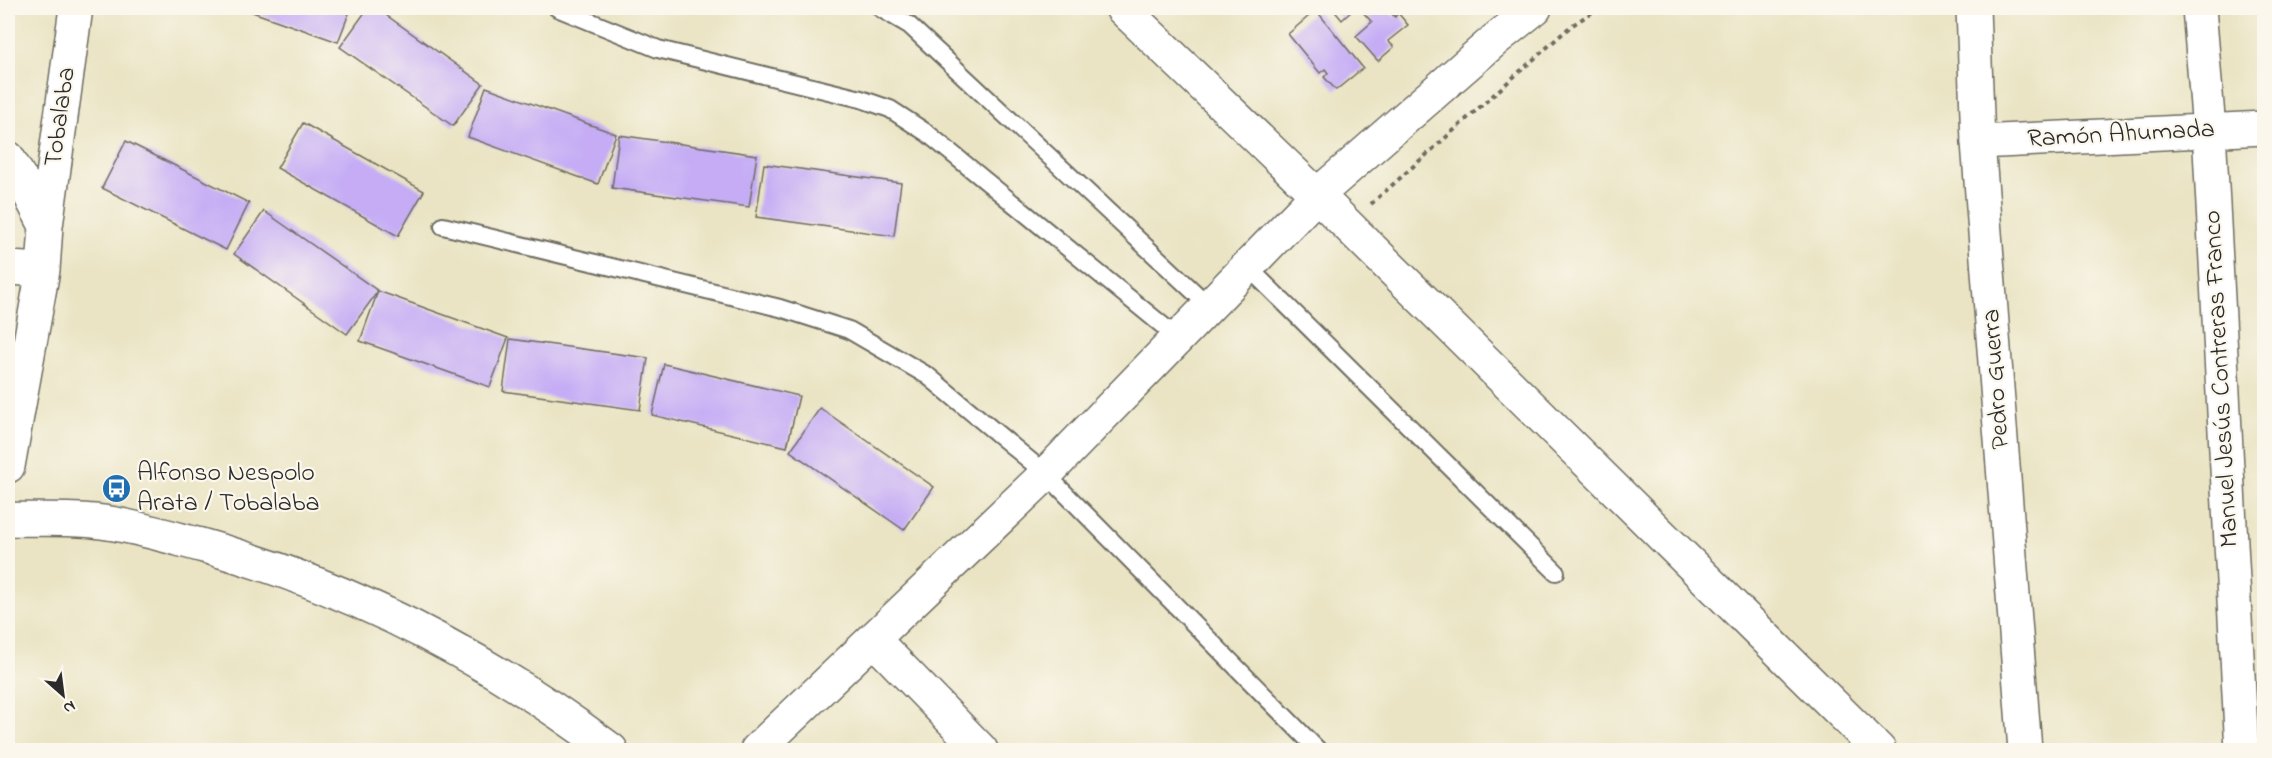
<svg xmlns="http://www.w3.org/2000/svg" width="2272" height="758" font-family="'Indie Flower',sans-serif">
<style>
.building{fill:#c5acf5}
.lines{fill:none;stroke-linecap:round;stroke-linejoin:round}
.lane-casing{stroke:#6e6c61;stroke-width:20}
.street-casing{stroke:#6e6c61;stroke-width:36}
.secondary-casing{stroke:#6e6c61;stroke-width:36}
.path{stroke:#6e6c61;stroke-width:4;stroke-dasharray:4.5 4.5;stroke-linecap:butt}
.lane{stroke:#fff;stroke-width:16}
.street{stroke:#fff;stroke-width:33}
.secondary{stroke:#fff;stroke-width:33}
.labels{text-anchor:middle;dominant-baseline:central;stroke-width:4.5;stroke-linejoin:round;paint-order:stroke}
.street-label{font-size:26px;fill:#2b2b2b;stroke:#fbf7ec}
.poi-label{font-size:26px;fill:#2b2b2b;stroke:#fbf7ec;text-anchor:start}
</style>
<rect width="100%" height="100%" fill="#fbf7ec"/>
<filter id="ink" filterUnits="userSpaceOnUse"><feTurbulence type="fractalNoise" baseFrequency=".0167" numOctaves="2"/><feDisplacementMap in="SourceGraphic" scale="12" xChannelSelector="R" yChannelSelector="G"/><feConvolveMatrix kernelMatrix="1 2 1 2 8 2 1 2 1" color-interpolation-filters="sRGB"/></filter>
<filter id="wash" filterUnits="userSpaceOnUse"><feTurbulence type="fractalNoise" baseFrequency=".008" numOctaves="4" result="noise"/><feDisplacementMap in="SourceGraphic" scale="24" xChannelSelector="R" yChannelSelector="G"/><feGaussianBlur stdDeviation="1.35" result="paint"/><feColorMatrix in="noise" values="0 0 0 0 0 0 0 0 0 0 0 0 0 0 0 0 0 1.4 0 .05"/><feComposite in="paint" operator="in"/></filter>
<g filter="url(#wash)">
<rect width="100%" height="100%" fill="#eae4c4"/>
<g id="blocks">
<path class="building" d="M241,8H351L338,42Z
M368,8H376L483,84L453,126L340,47Z
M1332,8H1355L1342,20Z
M1359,8H1386L1395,17L1398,13L1408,25L1388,41L1394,47L1378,61L1356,36L1372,22Z
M1316,10L1363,68L1336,90L1324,77L1328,73L1325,69L1320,73L1288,34Z
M486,87L616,134L598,184L468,137Z
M303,123L424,191L398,236L277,168Z
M619,135L757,155L749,207L612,188Z
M126,141L249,203L226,250L102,188Z
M764,164L901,183L894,236L756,217Z
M264,211L378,291L347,334L234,254Z
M378,291L508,338L490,387L360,341Z
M510,339L648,358L640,410L503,391Z
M664,364L799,396L787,447L652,415Z
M820,408L934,487L904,530L790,451Z"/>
</g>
</g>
<g filter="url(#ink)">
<use href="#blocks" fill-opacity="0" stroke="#6e6c61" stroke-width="1.5"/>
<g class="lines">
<defs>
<path id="lane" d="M557,8L658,49L861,99L890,109L927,133L1178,338
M880,8L909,25L1209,306
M443,226L780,308L849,330L928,376L1046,474L1318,750
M1247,266L1556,572"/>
<path id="street" d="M1122,8L1317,195L1879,750
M2199,8L2209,130L2242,750
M1978,142L2264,128
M8,158L30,195L46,226
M8,268L43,270
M8,466L43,270L46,226L76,8
M8,519C36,520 65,518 94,521C131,525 169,537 204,546C354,588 487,657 611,750
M873,639L981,750
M757,750L1046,474L1317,195L1496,39L1535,8"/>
<path id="secondary" d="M1973,8L1978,142L2025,750"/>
</defs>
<use href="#lane" class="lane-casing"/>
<use href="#street" class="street-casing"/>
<use href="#secondary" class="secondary-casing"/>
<path class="path" d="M1371,204L1571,26L1599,8"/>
<use href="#lane" class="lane"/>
<use href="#street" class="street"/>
<use href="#secondary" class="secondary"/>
</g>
</g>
<defs>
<symbol id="bus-disc" viewBox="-11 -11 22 22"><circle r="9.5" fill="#1f6fb2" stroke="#fbf7ec"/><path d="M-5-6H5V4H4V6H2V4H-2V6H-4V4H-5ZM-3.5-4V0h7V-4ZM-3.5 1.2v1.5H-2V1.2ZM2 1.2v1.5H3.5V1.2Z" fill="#fff"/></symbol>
</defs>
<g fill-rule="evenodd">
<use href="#bus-disc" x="100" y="472" width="33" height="33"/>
</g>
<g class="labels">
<g class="street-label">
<text transform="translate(61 117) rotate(-82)">Tobalaba</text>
<text transform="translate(2121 135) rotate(-3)">Ramón Ahumada</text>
<text transform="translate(1997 379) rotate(-94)">Pedro Guerra</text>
<text transform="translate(2222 379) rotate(-93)">Manuel Jesús Contreras Franco</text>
</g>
<g class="poi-label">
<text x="137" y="474">Alfonso Nespolo<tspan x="137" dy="30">Arata / Tobalaba</tspan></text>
</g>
</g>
<rect width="2272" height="758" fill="none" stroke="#fbf7ec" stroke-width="30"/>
<g transform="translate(63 695) rotate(152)" stroke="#fbf7ec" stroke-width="4.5" paint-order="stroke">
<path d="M0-4.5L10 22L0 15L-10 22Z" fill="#2b2b2b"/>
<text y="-9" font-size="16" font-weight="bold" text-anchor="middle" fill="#2b2b2b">N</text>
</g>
</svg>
